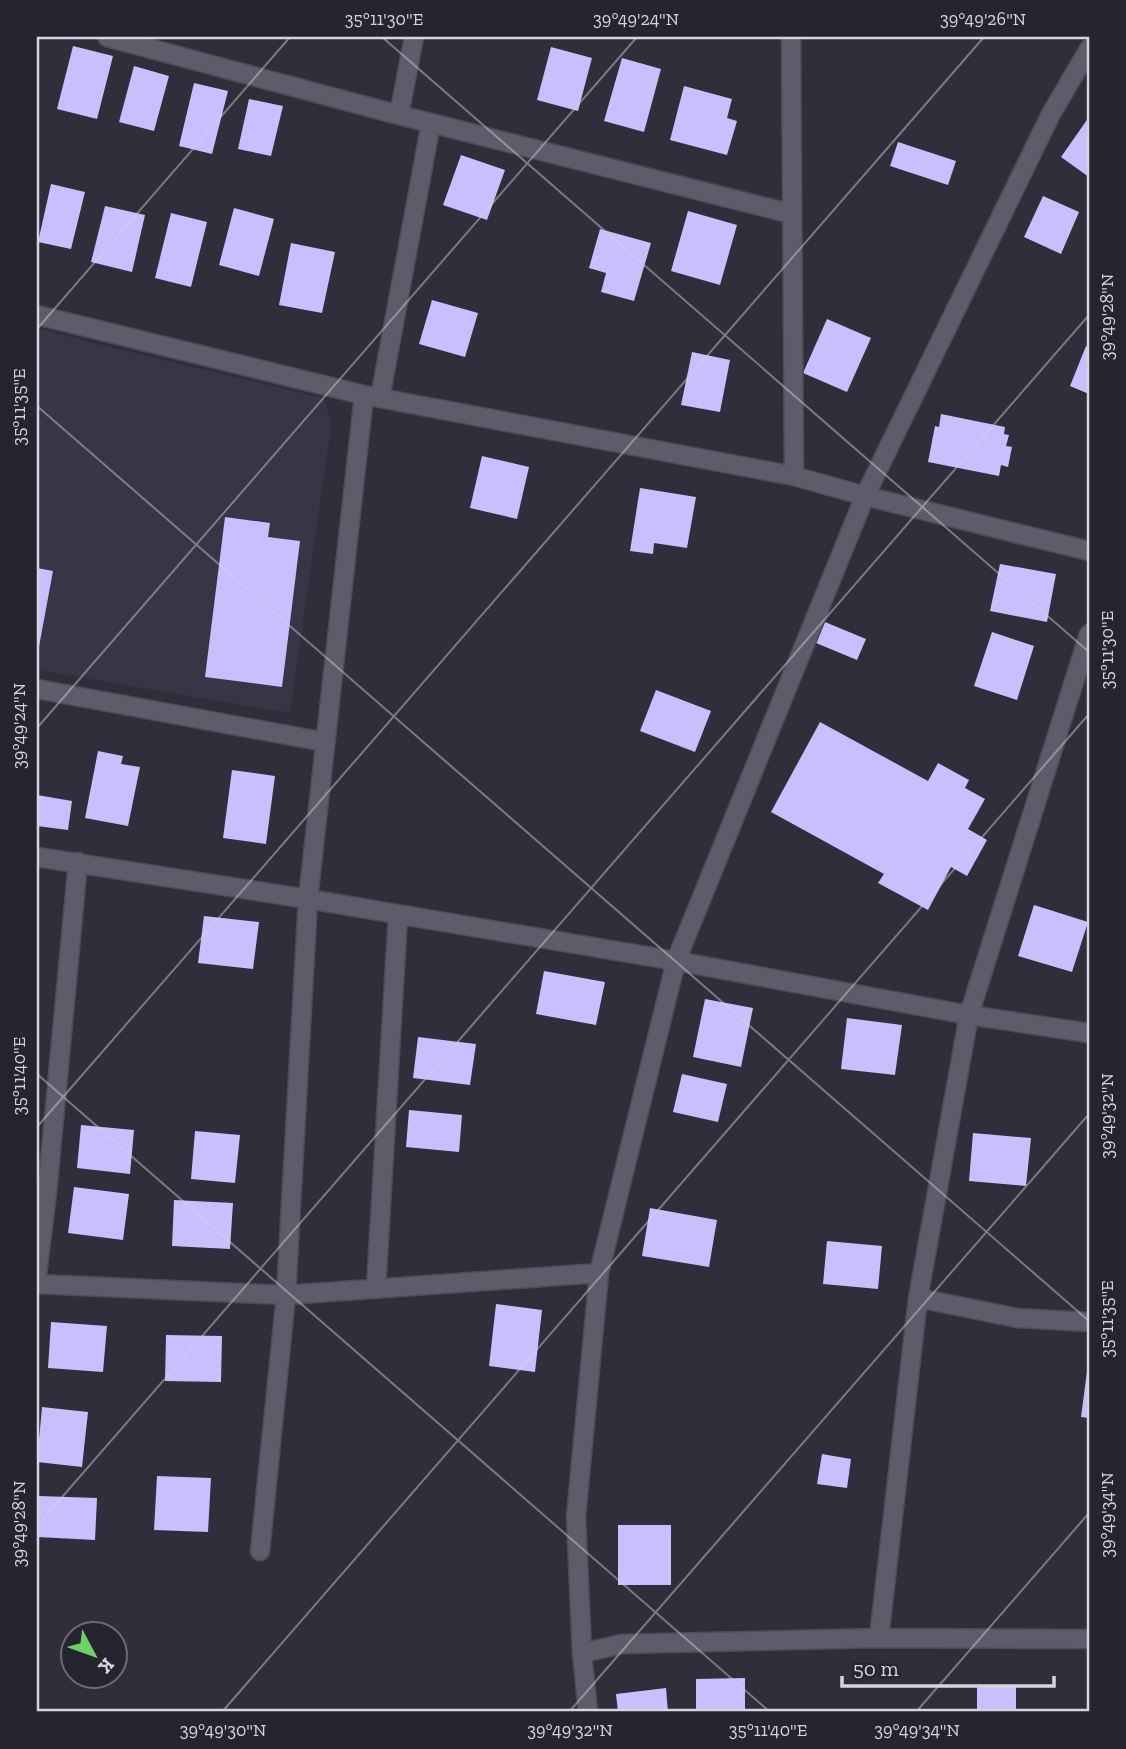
<svg xmlns="http://www.w3.org/2000/svg" width="1126" height="1749" font-family="'Zilla Slab',serif">
<style>
.built{fill:#383547}
.building{fill:#c9bffe}
.lines{fill:none;stroke-linecap:round;stroke-linejoin:round}
.minor-casing{stroke:#4d4b56;stroke-width:21}
.minor{stroke:#5e5c6a;stroke-width:18}
.ticks{fill:none;stroke:#d6d5dd;stroke-width:2;stroke-opacity:0.45}
.neatline{fill:none;stroke:#d6d5dd;stroke-width:2.5}
.ticks-label{font-size:18px;text-anchor:middle;fill:#d6d5dd}
</style>
<rect width="100%" height="100%" fill="#302e3a"/>
<path class="built" d="M37,328L101,345L323,398L332,421L290,713L37,670Z"/>
<path class="building" d="M73,46L113,56L97,119L57,109Z
M551,47L592,58L578,111L537,100Z
M622,58L661,69L644,132L604,121Z
M134,66L169,76L154,131L119,122Z
M194,83L228,91L212,154L179,146Z
M684,86L732,99L727,118L737,121L727,155L670,140Z
M249,99L283,106L271,156L238,149Z
M1089,117V177L1061,157Z
M898,142L956,161L948,185L890,166Z
M461,155L505,170L487,220L443,205Z
M51,184L85,192L71,249L38,242Z
M1043,196L1079,212L1061,254L1024,237Z
M105,206L145,215L132,272L91,262Z
M234,208L274,219L259,276L219,265Z
M688,211L737,225L720,285L671,271Z
M171,213L207,222L191,287L155,278Z
M600,229L651,243L634,301L601,292L606,273L589,268Z
M291,243L335,252L322,313L279,305Z
M432,300L478,313L465,357L419,344Z
M827,319L871,338L847,392L803,373Z
M1086,346L1089,348V394L1070,386Z
M692,352L730,360L720,412L681,405Z
M941,414L1005,427L1004,434L1009,435L1006,446L1012,447L1008,467L1001,465L999,476L928,462L935,426L939,427Z
M482,456L529,467L517,519L470,508Z
M640,488L696,497L687,548L654,543L653,554L630,551Z
M225,517L270,523L268,537L300,541L282,687L205,677Z
M1000,564L1056,574L1047,622L990,611Z
M37,568L53,571L38,652H37Z
M825,622L866,639L857,660L816,643Z
M992,632L1034,646L1017,700L974,686Z
M656,690L711,711L695,752L640,731Z
M820,722L928,781L938,763L969,780L965,788L985,799L968,829L987,840L967,876L951,867L928,910L878,883L884,874L771,812Z
M98,751L123,756L121,764L140,767L128,826L85,818Z
M232,770L275,776L266,844L223,838Z
M37,795L72,801L68,830L37,826Z
M1034,905L1088,922L1072,972L1018,956Z
M204,916L259,922L253,969L198,963Z
M544,971L605,982L596,1025L536,1014Z
M705,999L753,1008L741,1067L693,1057Z
M847,1018L902,1025L895,1075L841,1069Z
M418,1037L476,1044L470,1085L413,1078Z
M682,1074L727,1084L718,1122L673,1112Z
M409,1110L462,1115L459,1152L406,1147Z
M81,1125L134,1130L130,1174L77,1168Z
M195,1131L240,1135L235,1183L191,1179Z
M973,1133L1031,1138L1026,1186L969,1181Z
M74,1187L129,1194L123,1240L68,1233Z
M174,1200L233,1203L230,1249L172,1246Z
M650,1208L717,1220L709,1267L642,1256Z
M827,1241L882,1246L878,1289L823,1284Z
M496,1304L542,1310L535,1372L489,1366Z
M51,1322L107,1326L103,1372L48,1368Z
M166,1335L222,1336L221,1382L165,1381Z
M1088,1364H1089V1418L1081,1417Z
M42,1407L88,1412L82,1467L37,1462Z
M822,1454L851,1459L847,1488L817,1484Z
M157,1476L211,1478L208,1532L154,1530Z
M39,1496L97,1498L95,1540L37,1537Z
M618,1525H671V1585H618Z
M745,1678V1712H696V1679Z
M977,1685H1016V1712H977Z
M666,1688L668,1712H618L616,1694Z"/>
<g class="lines">
<defs>
<path id="minor" d="M107,37L399,115L792,214
M791,37L794,476
M1089,49L1051,114L865,496L676,961L599,1273L576,1517L582,1653L622,1644L879,1638L1089,1639
M399,115L414,37
M37,315L364,395L794,476L865,496L1089,551
M380,398L431,123
M37,689L325,742
M37,857L308,899L676,961L969,1015L1089,1033
M37,1274L47,1193L78,862
M37,1284L286,1295L599,1273
M376,1289L398,915
M918,1298L1017,1318L1089,1322
M260,1551L286,1295L308,899L364,395
M879,1638L918,1298L969,1015L1089,634
M582,1653L588,1712"/>
</defs>
<use href="#minor" class="minor-casing"/>
<use href="#minor" class="minor"/>
</g>
<path class="ticks" d="M382,37L1089,652M37,329L290,37M37,406L1089,1321M37,728L637,37M37,1074L770,1712M37,1127L984,37M37,1526L1089,315M222,1712L1089,714M569,1712L1089,1114M916,1712L1089,1513"/>
<rect width="1126" height="1749" fill="none" stroke="#262430" stroke-width="77"/>
<g transform="translate(94 1655) rotate(131)"><circle r="33" fill="#262430" stroke="#6c6b75" stroke-width="2"/>
<path d="M0-5L12 26L0 18L-12 26Z" fill="#6bd363"/>
<text y="-10" font-size="19" font-weight="bold" text-anchor="middle" fill="#d6d5dd">K</text>
</g>
<path d="M842 1676v10h212v-10" fill="none" stroke="#d6d5dd" stroke-width="3.5"/>
<text x="853" y="1676" font-size="21" fill="#d6d5dd" stroke="#262430" stroke-width="5" paint-order="stroke">50 m</text>
<rect x="38" y="38" width="1050" height="1672" class="neatline"/>
<g class="ticks-label">
<text x="384" y="25">35°11'30"E</text>
<text x="636" y="25">39°49'24"N</text>
<text x="983" y="25">39°49'26"N</text>
<text transform="translate(1107 317) rotate(-90)" y="6">39°49'28"N</text>
<text transform="translate(19 407) rotate(-90)" y="6">35°11'35"E</text>
<text transform="translate(1107 650) rotate(-90)" y="6">35°11'30"E</text>
<text transform="translate(19 726) rotate(-90)" y="6">39°49'24"N</text>
<text transform="translate(19 1076) rotate(-90)" y="6">35°11'40"E</text>
<text transform="translate(1107 1116) rotate(-90)" y="6">39°49'32"N</text>
<text transform="translate(1107 1319) rotate(-90)" y="6">35°11'35"E</text>
<text transform="translate(1107 1515) rotate(-90)" y="6">39°49'34"N</text>
<text transform="translate(19 1524) rotate(-90)" y="6">39°49'28"N</text>
<text x="223" y="1736">39°49'30"N</text>
<text x="570" y="1736">39°49'32"N</text>
<text x="768" y="1736">35°11'40"E</text>
<text x="917" y="1736">39°49'34"N</text>
</g>
</svg>
